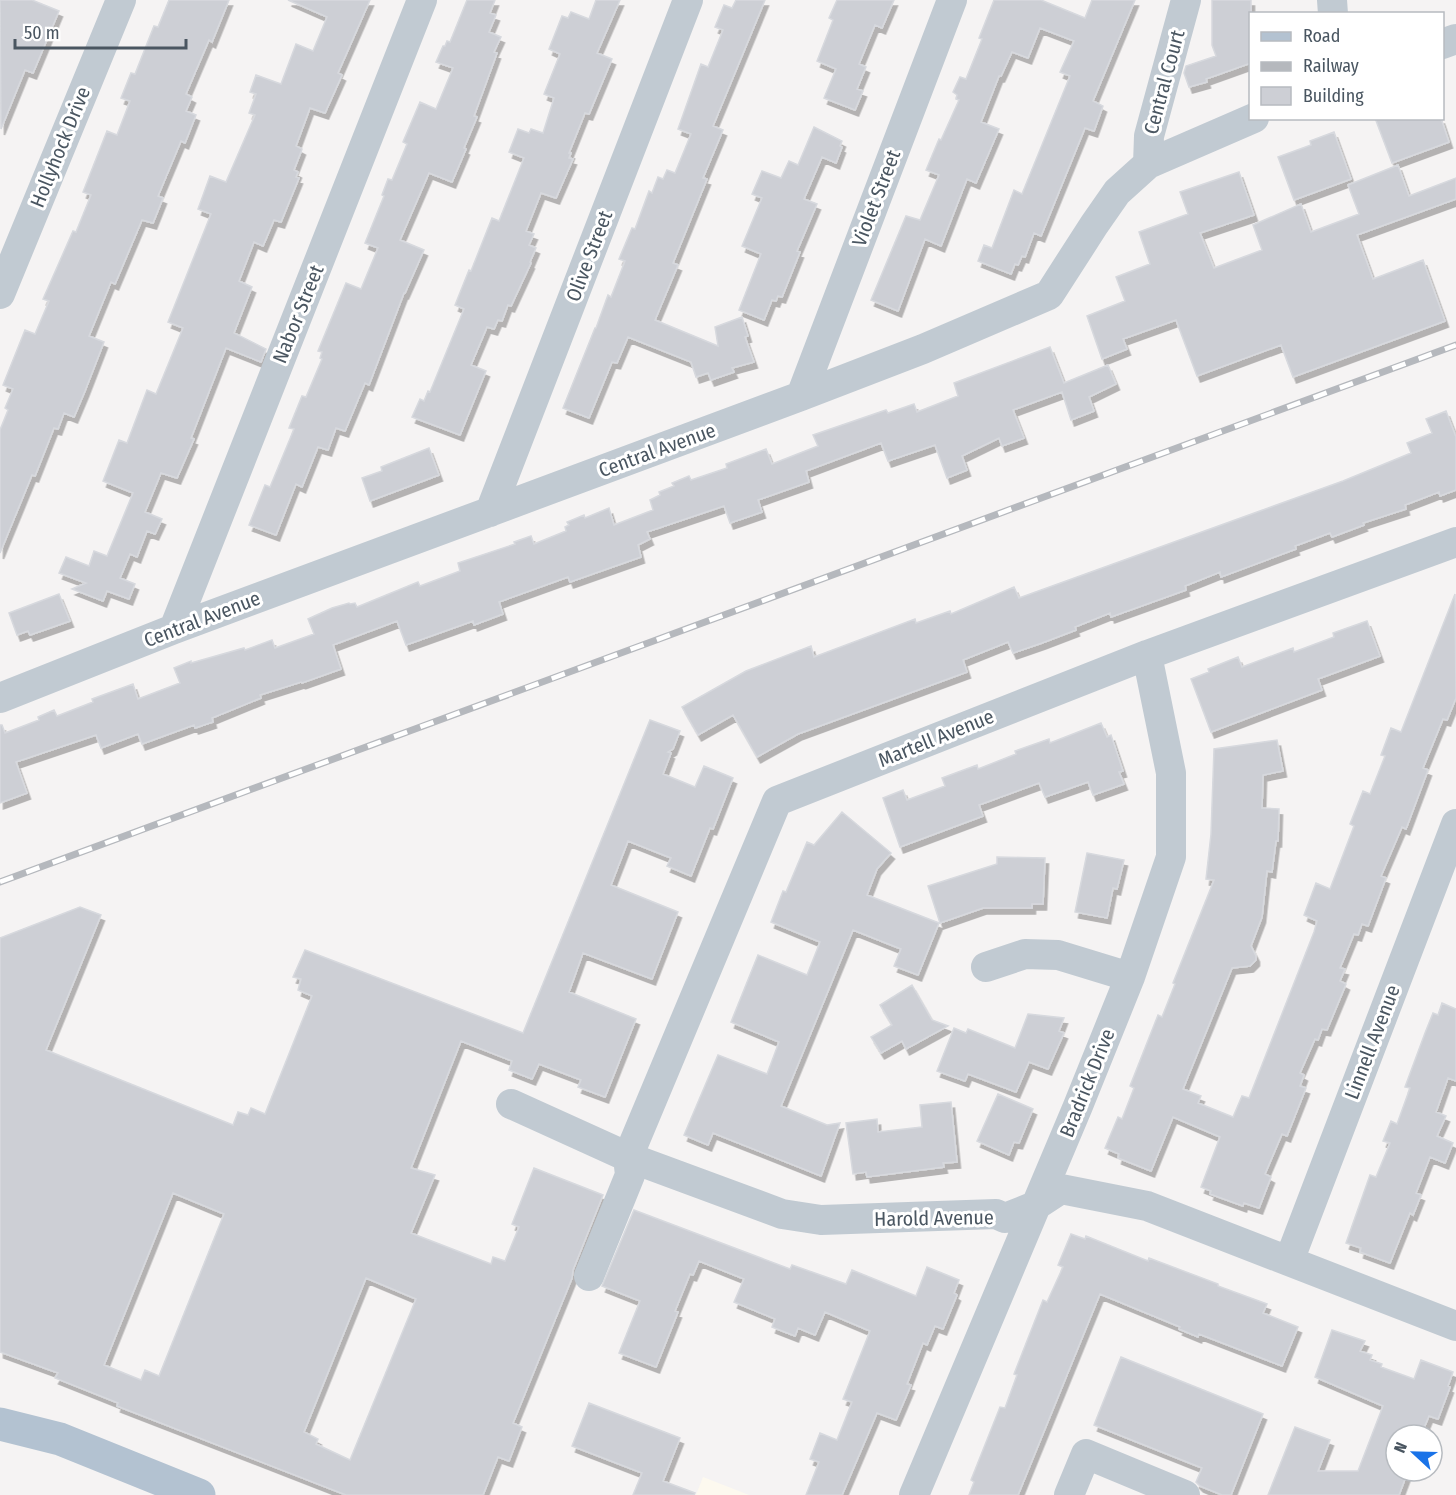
<svg xmlns="http://www.w3.org/2000/svg" width="1456" height="1495" font-family="'Fira Sans Condensed',sans-serif">
<style>
.commercial{fill:#fdf9ef}
.building{fill:#cdcfd5;stroke:#d7d9de;stroke-width:1.5;fill-rule:evenodd;filter:url(#shadow)}
.lines{fill:none;stroke-linecap:round;stroke-linejoin:round}
.minor{stroke:#c1cad2;stroke-width:30}
.major{stroke:#b3c2d1;stroke-width:33}
.rail-casing{stroke:#b5b8bd;stroke-width:7}
.rail{stroke:#fff;stroke-width:4.5;stroke-dasharray:14;stroke-linecap:butt}
.labels{text-anchor:middle;dominant-baseline:central;stroke-width:6;stroke-linejoin:round;paint-order:stroke}
.street-label{font-size:20px;fill:#4a5661;stroke:#fff}
</style>
<defs>
<filter id="shadow"><feDropShadow dx="3.5" dy="6" stdDeviation="0" flood-color="#0004"/></filter>
</defs>
<rect width="100%" height="100%" fill="#f5f3f3"/>
<path class="commercial" d="M703,1477L749,1495H696Z"/>
<path class="building" d="M0,0H32L59,11L33,73L25,70L1,129Z
M169,0H229L212,42L209,40L186,94L192,97L186,111L196,115L185,143L181,141L158,196L163,198L153,223L142,220L115,284L111,282L89,336L104,342L85,391L74,417L64,413L58,429L54,428L35,476L32,475L0,553V430L8,410L5,408L13,389L3,385L25,330L35,334L49,301L43,299L73,231L76,232L91,195L83,192L107,131L117,135L130,101L121,98L131,73L135,74L154,26L158,27Z
M288,0H370L338,73L342,75L325,113L310,108L296,146L302,149L294,170L298,172L296,177L299,178L281,222L274,220L263,246L254,242L239,281L252,287L234,333L266,349L261,362L226,348L191,438L194,439L177,478L161,473L145,512L162,519L155,534L147,531L137,557L130,554L120,578L135,584L129,599L107,591L103,601L72,589L86,583L59,573L66,557L89,566L94,551L107,556L133,493L103,481L119,440L127,443L147,390L156,394L183,328L168,322L211,214L198,209L210,176L226,182L255,115L249,113L256,94L250,92L256,75L281,84L296,44L313,51L327,17Z
M467,0H495L490,13L496,15L489,32L501,37L494,52L497,53L474,116L477,117L464,148L466,149L452,182L429,173L400,240L424,250L405,293H404L369,385L365,383L345,431L336,428L328,450L318,447L302,487L296,484L276,535L249,525L265,485L270,487L294,429L289,428L302,396L306,397L322,359L320,358L322,352L318,351L346,283L361,289L378,248L365,243L384,196L382,195L388,179L392,180L407,144L403,142L420,102L436,109L453,68L436,62L443,46H445L447,41L450,42Z
M596,0H620L597,53L612,59L589,114L585,113L569,153H571L569,158L573,159L556,198L541,193L526,231L534,234L529,245L536,248L530,262L531,263L511,306L508,305L502,321L498,320L494,329L487,327L471,365L486,371L460,435L412,417L420,399L424,401L428,391L430,392L464,309L455,305L469,270L471,271L492,218L499,221L524,158L509,152L518,129L529,133L531,129L543,133L554,98L544,94L560,54L549,49L562,16L568,18L571,12L589,19Z
M736,0H765L713,126L723,130L703,178L707,179L673,263L678,265L655,320L718,346L715,327L742,317L748,336L745,337L754,362L732,368L734,372L711,380L708,373L696,377L691,362L628,337L617,363L612,362L589,418L563,408L595,328H596L608,295L611,297L625,261L619,259L632,228L635,229L649,191L652,193L658,177L663,179L667,170L675,173L691,134L678,129L701,64L708,67L723,30L715,27L724,5L732,8Z
M837,0H894L882,28L875,25L859,64L866,67L857,89L863,91L855,110L824,98L836,69L817,61L833,20L829,18Z
M994,0H1041L1085,18L1092,0H1135L1093,101L1103,106L1094,131L1085,128L1041,236L1034,233L1025,257L1022,256L1018,265L1015,264L1011,274L978,261L984,245L992,248L1014,190L1022,194L1070,76L1060,72L1074,41L1040,28L1028,58L1012,52L1001,76H999L981,122L999,129L976,183L967,179L941,246L925,239L898,311L871,300L906,216L920,220L939,175L926,170L939,139L941,140L959,100L956,99L957,95L953,92L960,77L966,79L982,39L979,38Z
M1212,0H1251V63L1206,79L1207,82L1189,87L1184,73L1186,66L1216,56L1212,45Z
M1375,118H1441L1449,142L1392,163Z
M814,127L842,141L840,146L842,147L836,163L822,157L804,199L817,204L797,251L800,252L782,297L778,296L776,301L772,300L764,320L739,310L761,254L742,246L762,198L752,194L762,171L781,178L789,161L798,165Z
M1334,132L1351,179L1294,200L1278,157L1311,145L1310,141Z
M1398,165L1409,196L1456,178V199L1357,235L1373,279L1423,260L1445,321L1293,377L1281,345L1197,376L1176,320L1123,339L1127,349L1102,359L1087,316L1125,301L1116,277L1150,264L1139,232L1188,214L1180,192L1239,172L1254,215L1200,233L1214,268L1262,250L1253,225L1301,204L1311,232L1359,214L1348,185Z
M1050,347L1064,383L1108,365L1116,384L1089,397L1094,411L1071,420L1062,392L1013,410L1024,438L1002,446L999,438L962,456L967,470L947,478L935,445L888,461L881,443L806,471L809,482L758,500L762,512L730,523L724,506L647,532L650,539L638,545L641,557L570,582L568,577L499,602L503,614L474,625L473,621L406,645L397,621L333,645L341,669L302,683L301,682L260,695L261,698L212,718L213,722L195,728L194,725L142,744L138,734L101,748L96,735L16,762L27,793L0,803V725H2L5,733L39,720L38,717L54,710L57,716L93,702L92,699L133,684L138,699L180,683L174,668L191,661V663L244,648L245,650L272,640L275,648L314,634L308,619L332,608L349,603L350,604L355,603L357,607L418,582L420,586L460,571L458,563L515,544L514,542L531,536L534,544L566,531L565,527L569,525L567,522L584,515L585,518L609,508L614,525L653,510L650,500L660,495L659,492L674,486L672,483L689,476L691,480L727,468L726,464L766,449L772,464L818,446L813,435L886,410L888,413L914,404L917,412L958,396L954,383Z
M1446,411L1456,437V490L1440,496L1439,492L1405,505L1406,509L1363,523L1364,525L1332,537L1330,533L1295,546L1296,549L1221,577L1220,572L1185,586L1186,590L1111,617L1110,613L1075,627L1076,630L1042,643L1013,653L1008,642L963,660L967,672L798,734L757,757L733,715L698,735L682,707L746,671L811,646L814,657L915,619L916,623L950,611L951,614L1014,587L1019,598L1343,481L1411,453L1407,443L1432,433L1426,419Z
M429,448L439,475L370,501L362,478L382,471L381,467Z
M59,594L70,621L30,635L28,631L17,635L9,613Z
M1455,594L1456,698L1447,720L1443,719L1423,768L1428,770L1406,829L1402,827L1381,876L1386,878L1368,926L1362,924L1358,935L1354,934L1340,968L1345,969L1340,981L1346,984L1327,1030L1322,1029L1318,1040L1315,1039L1300,1073L1304,1075L1300,1086L1306,1088L1287,1136L1282,1134L1265,1174L1271,1177L1259,1208L1244,1203L1243,1206L1210,1194L1211,1191L1201,1187L1220,1137L1173,1117L1151,1171L1118,1158L1119,1154L1105,1148L1118,1117L1122,1119L1134,1088L1130,1086L1158,1015L1162,1017L1175,984L1173,983L1214,880L1206,879L1211,834L1214,749L1277,740L1283,771L1263,775L1262,808L1279,809L1278,841H1276L1272,872L1267,871L1262,917L1251,946L1256,956V960L1250,966L1232,968L1183,1089L1201,1096L1198,1103L1233,1117L1242,1096L1249,1098L1314,932L1317,921L1304,915L1316,883L1330,889L1354,826L1350,824L1363,791L1370,794L1385,756L1381,755L1391,728L1401,732Z
M1367,621L1380,656L1318,679L1322,690L1211,732L1191,679L1209,672L1208,669L1238,657L1242,667L1293,648L1294,652L1334,637L1333,633Z
M650,720L680,731L673,749L668,752L671,753L663,774L695,787L704,766L733,778L713,829L710,828L691,876L667,866L671,858L628,841L611,885L678,912L652,979L583,953L569,992L636,1019L605,1097L578,1087L581,1080L539,1064L532,1079L509,1070L512,1061L461,1041L411,1168L435,1175L411,1233L491,1264L493,1257L505,1261L519,1227L512,1224L534,1168L603,1195L573,1270L572,1278L513,1423L522,1427L509,1461L498,1457L483,1495H346L117,1406L118,1403L55,1378L58,1373L0,1352V938L80,907L101,915L46,1050L233,1125L238,1112L248,1115L251,1108L265,1114L312,996L298,990L301,979L293,977L305,950L523,1033ZM173,1193L224,1214L159,1376L145,1370L141,1380L104,1365ZM366,1278L416,1299L350,1460L316,1444L318,1439L304,1432Z
M1101,723L1107,737L1111,735L1123,771L1119,772L1124,784L1093,795L1088,782L1045,797L1039,783L979,805L983,816L900,847L883,798L903,790L907,800L945,786L942,778L977,765L978,769L1016,754L1015,751L1049,739L1050,743Z
M842,812L891,853L877,869L867,895L939,923L918,975L894,966L901,949L853,930L781,1106L827,1125L840,1123L821,1176L713,1133L708,1145L684,1135L718,1055L767,1074L779,1042L731,1022L758,955L807,975L820,942L771,922L783,891L786,892L807,842L814,845Z
M1087,853L1124,860L1117,889L1113,888L1107,918L1075,912Z
M997,857L1045,858L1043,904H1032V908H983L940,923L928,886L997,864Z
M912,985L932,1020L948,1026L906,1049L902,1041L881,1053L871,1037L892,1025L880,1005Z
M1442,1003L1456,1009V1081L1448,1078L1436,1112L1446,1116L1437,1136L1453,1143L1445,1163L1430,1157L1416,1193L1421,1195L1413,1215L1410,1213L1390,1263L1360,1252L1361,1248L1346,1243L1370,1175L1376,1177L1390,1143L1383,1141L1391,1121L1397,1124L1410,1088L1405,1087L1425,1033L1433,1013L1438,1015Z
M1028,1014L1064,1018L1059,1031L1064,1033L1048,1069L1029,1062L1016,1092L968,1074L965,1081L937,1071L954,1028L966,1033L968,1029L1015,1048Z
M998,1094L1033,1109L1019,1143L1014,1142L1009,1155L977,1141Z
M951,1102L957,1162L943,1163L944,1167L867,1177L866,1172L853,1174L846,1123L877,1119L878,1132L922,1127L920,1105Z
M634,1210L790,1269L792,1265L846,1284L852,1270L916,1296L927,1267L959,1280L954,1293L957,1295L943,1329L935,1326L927,1345L923,1343L907,1384L911,1385L896,1420L877,1413L842,1495H806L819,1462L810,1459L820,1433L837,1440L852,1402L843,1399L870,1331L825,1312L815,1335L798,1328L795,1336L772,1327L775,1319L734,1302L744,1279L699,1261L693,1275L690,1274L675,1311L678,1312L656,1367L619,1353L640,1301L602,1286Z
M1071,1234L1085,1239L1086,1236L1148,1261L1149,1258L1218,1284V1286L1267,1304L1263,1313L1298,1327L1282,1366L1199,1334L1198,1337L1179,1329L1180,1327L1100,1294L1018,1495H969L974,1482L971,1480L1000,1407L1005,1408L1017,1375L1014,1374L1043,1300L1047,1302L1063,1267L1058,1265Z
M1332,1330L1365,1341L1360,1351L1372,1355L1370,1360L1382,1364L1381,1367L1414,1379L1421,1360L1453,1372L1448,1386L1450,1387L1438,1419L1429,1416L1421,1435H1396V1471H1408L1399,1495H1268L1295,1427L1330,1440L1318,1471H1358L1383,1406L1315,1377Z
M1121,1357L1263,1414L1231,1495H1222L1200,1486L1196,1482L1202,1468L1094,1425Z
M589,1403L680,1438L663,1481L695,1493L694,1495H633L642,1473L572,1446Z"/>
<g class="lines">
<path class="minor" d="M1332,0L1333,14
M1442,44L1456,39
M1148,164L1149,136L1186,0
M0,294L121,0
M801,396L952,0
M490,512L688,0
M174,629L422,0
M0,698L174,629L801,396L923,349L1049,295L1094,225L1117,192L1148,164L1254,118
M986,967L1025,954L1058,955L1130,977
M511,1104L628,1157L782,1214L821,1220L996,1214L1005,1218L1035,1206L1061,1189L1147,1206L1456,1326
M1289,1261L1456,824
M589,1276L630,1175L628,1157L777,801L1147,655L1456,542
M914,1495L1078,1106L1130,977L1171,857V773L1147,655
M1069,1495L1086,1454L1185,1495"/>
<path class="major" d="M0,1424L60,1439L199,1495"/>
<defs>
<path id="rail" d="M0,882L1456,345"/>
</defs>
<use href="#rail" class="rail-casing"/>
<use href="#rail" class="rail"/>
</g>
<g class="labels">
<g class="street-label">
<text transform="translate(1164 82) rotate(-75)">Central Court</text>
<text transform="translate(60 147) rotate(-68)">Hollyhock Drive</text>
<text transform="translate(876 198) rotate(-69)">Violet Street</text>
<text transform="translate(589 256) rotate(-69)">Olive Street</text>
<text transform="translate(298 314) rotate(-68)">Nabor Street</text>
<text transform="translate(657 450) rotate(-20)">Central Avenue</text>
<text transform="translate(202 619) rotate(-21)">Central Avenue</text>
<text transform="translate(936 738) rotate(-22)">Martell Avenue</text>
<text transform="translate(1372 1042) rotate(-69)">Linnell Avenue</text>
<text transform="translate(1087 1083) rotate(-68)">Bradrick Drive</text>
<text transform="translate(934 1218) rotate(-1)">Harold Avenue</text>
</g>
</g>
<rect x="1249" y="12" width="195" height="108" fill="#ffffff" stroke="#b7bbc0" stroke-width="1.5"/>
<rect x="1261" y="32" width="30" height="9" fill="#b3c2d1" stroke="#b7bbc0" stroke-width="1.5"/>
<text x="1303" y="42" font-size="18" fill="#4a5661">Road</text>
<rect x="1261" y="62" width="30" height="9" fill="#b5b8bd" stroke="#b7bbc0" stroke-width="1.5"/>
<text x="1303" y="72" font-size="18" fill="#4a5661">Railway</text>
<rect x="1261" y="87" width="30" height="18" fill="#cdcfd5" stroke="#b7bbc0" stroke-width="1.5"/>
<text x="1303" y="102" font-size="18" fill="#4a5661">Building</text>
<g transform="translate(1414 1453) rotate(292)"><circle r="28" fill="#ffffff" stroke="#b7bbc0" stroke-width="1.5"/>
<path d="M0-4.5L10 22L0 15L-10 22Z" fill="#1a73e8"/>
<text y="-9" font-size="16" font-weight="bold" text-anchor="middle" fill="#4a5661">N</text>
</g>
<path d="M15 39v9h171v-9" fill="none" stroke="#4a5661" stroke-width="3"/>
<text x="24" y="39" font-size="18" fill="#4a5661" stroke="#ffffff" stroke-width="4.5" paint-order="stroke">50 m</text>
</svg>
